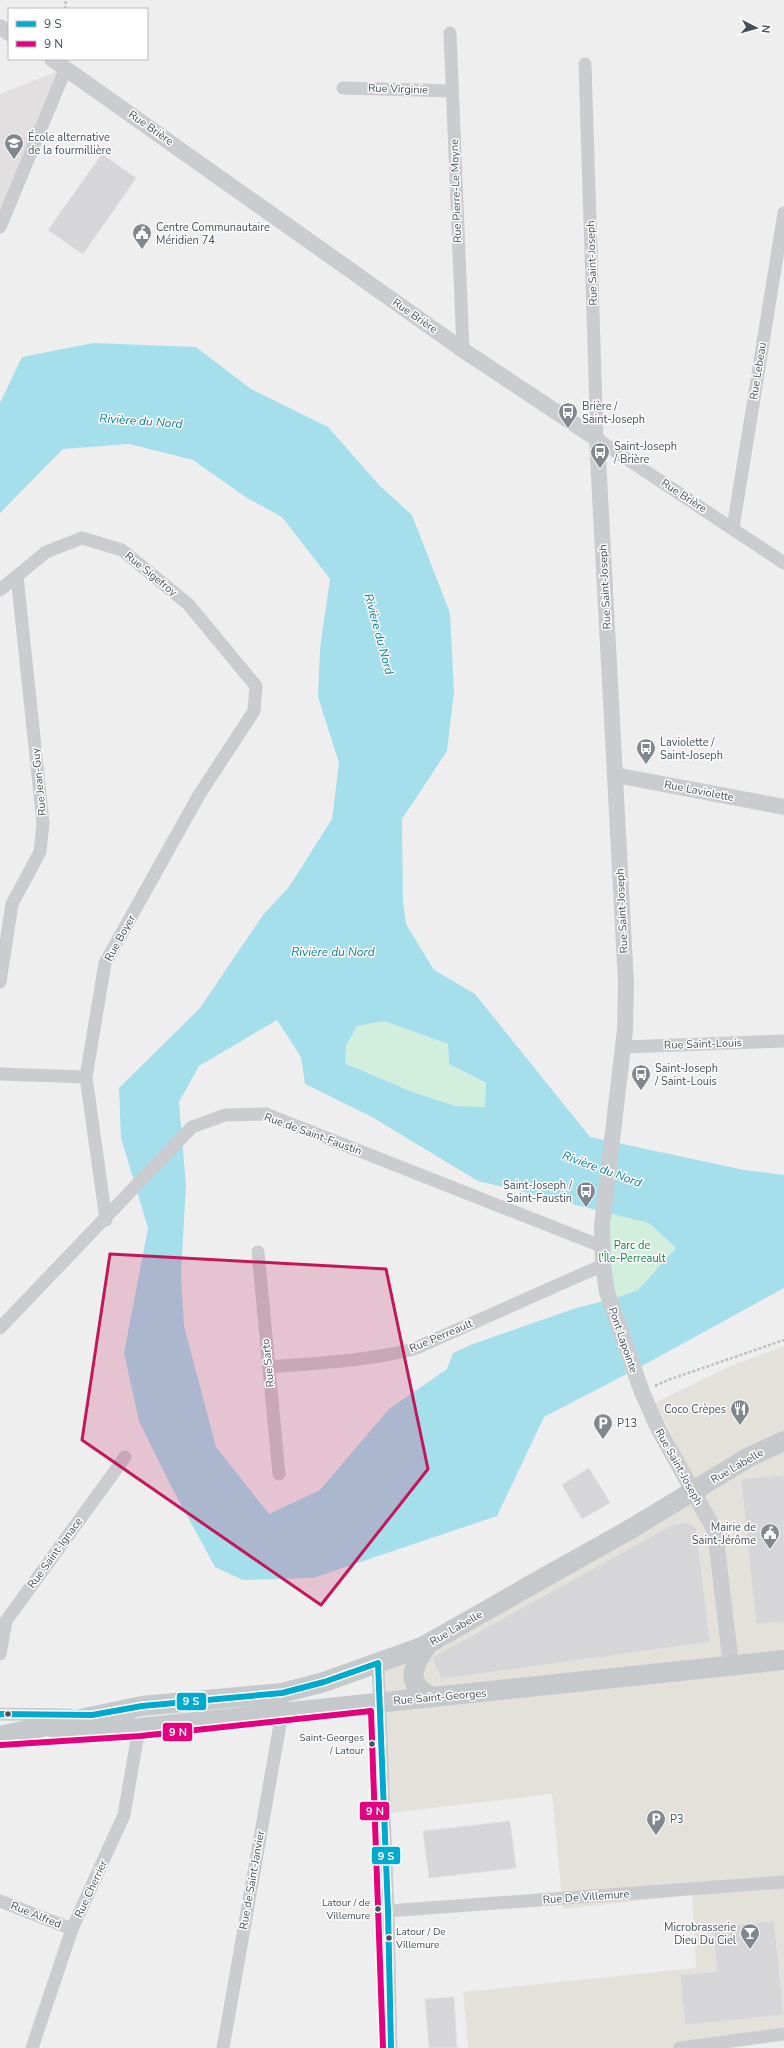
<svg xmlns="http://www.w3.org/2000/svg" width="784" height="2048" font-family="'Nunito Sans',sans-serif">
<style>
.commercial{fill:#e4e1db}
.education{fill:#e1dfe0}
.green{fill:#d2eedc}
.water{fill:#a6dfec;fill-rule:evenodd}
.building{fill:#d6d6d8;stroke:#e0e0e1}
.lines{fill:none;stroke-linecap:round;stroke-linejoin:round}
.path{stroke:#b7c3be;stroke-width:2.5;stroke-dasharray:3 2;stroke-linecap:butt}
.minor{stroke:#cacccf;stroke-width:13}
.tertiary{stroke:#cacccf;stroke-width:16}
.primary{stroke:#c5c9cc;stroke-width:20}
.bus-1-casing{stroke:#fff;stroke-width:9}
.bus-2-casing{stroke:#fff;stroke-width:9}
.bus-1{stroke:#00a9ce;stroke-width:6}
.bus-2{stroke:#e5007d;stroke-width:6}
.marked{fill:#c2185b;fill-opacity:0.2;stroke:#c2185b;stroke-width:3;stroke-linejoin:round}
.bus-dot{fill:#45505a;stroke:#fff;stroke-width:1.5}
.labels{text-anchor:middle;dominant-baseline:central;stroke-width:3;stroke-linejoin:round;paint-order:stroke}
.bus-label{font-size:10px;fill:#45505a;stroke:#fff;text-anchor:end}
.street-label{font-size:11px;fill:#45505a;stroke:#fff}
.poi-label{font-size:11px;fill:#45505a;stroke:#fff;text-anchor:start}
.park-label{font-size:11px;fill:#167b47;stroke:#fff}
.water-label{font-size:12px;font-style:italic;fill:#0c7c97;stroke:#fff}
.line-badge{stroke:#fff;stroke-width:1.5}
.badge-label{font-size:11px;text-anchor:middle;font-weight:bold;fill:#fff}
</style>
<rect width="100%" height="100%" fill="#efeeee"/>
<path class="commercial" d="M784,1346V2039L728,2048H468L463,1992L696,1968L692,1895L563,1909L552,1794L389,1813L385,1654L417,1641L534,1571L695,1484L656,1402L733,1365Z"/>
<path class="education" d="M66,68L0,227V94Z"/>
<path class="green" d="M384,1021L448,1044L449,1064L486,1084L485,1108L456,1106L415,1093L345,1062L346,1045L357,1026Z
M609,1213L649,1223L676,1248L638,1290L616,1298L603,1265Z"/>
<path class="water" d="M93,343L196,347L251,389L328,427L379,485L412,515L450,613L454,692L447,751L402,819L403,903L406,924L434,970L475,994L590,1137L744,1170L784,1175V1288L642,1366L544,1417L497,1516L313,1578L243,1580L215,1567L172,1488L139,1421L124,1353L148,1228L121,1138L119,1088L200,1008L263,915L289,887L332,819L339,763L318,697L320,648L330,579L282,517L247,498L193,460L129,444L63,449L0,513V403L22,357ZM277,1020L301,1057L305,1084L372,1117L478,1181L649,1223L676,1248L638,1290L616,1298L576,1308L473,1344L453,1353L447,1369L389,1409L320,1490L269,1514L216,1447L184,1326L181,1273L186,1186L179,1102L199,1066ZM384,1021L448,1044L449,1064L486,1083L485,1107L456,1106L415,1093L345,1063L346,1046L357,1026Z"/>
<path class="building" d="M102,154L136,178L83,254L48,230Z
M589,1468L610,1503L582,1519L562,1485Z
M784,1475V1622L756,1624L741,1479Z
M686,1522L696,1527L710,1642L442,1679L432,1659L433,1657L670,1526Z
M510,1821L516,1868L429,1878L423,1831Z
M774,1921L784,2015L685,2025L680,1975L717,1972L713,1927Z
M454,1997L457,2048H429L425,1999Z"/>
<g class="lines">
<path class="path" d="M65,9L66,0
M655,1386L668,1380L784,1340"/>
<path class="minor" d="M450,33L463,350
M585,64L597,439L784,563
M343,88L452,91
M0,227L66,68
M733,528L784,213
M0,590L46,552L82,538L122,550L188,604L256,686L254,711L199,795L105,963L86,1077L106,1220
M0,982L12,904L40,852L43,823L17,576
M623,1047L784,1041
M0,1074L86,1077
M258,1252L279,1474
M0,1328L192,1127L225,1115L266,1114L601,1246
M269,1367C317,1363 367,1361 414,1349L603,1265
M0,1654L6,1621L125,1457
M378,1663L388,1911L391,2048
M0,1714L70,1715
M0,1901L72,1929
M388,1911L784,1882
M32,2048L72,1929L124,1815L139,1728
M223,2048L282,1713
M680,2048L784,2034"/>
<path class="tertiary" d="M0,27L9,33
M52,59L463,350L597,439L626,983L625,1030L602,1225L603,1265L607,1292L642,1392L658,1428L715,1531L731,1665
M615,775L784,807"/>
<path class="primary" d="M429,1643C414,1663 402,1685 433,1697
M58,1733L139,1728L784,1660
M0,1736L142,1706L282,1693L324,1682L422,1647L634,1527L749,1457L784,1441"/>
<defs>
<path id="bus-1" d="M0,1714L92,1715L142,1706L282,1693L324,1682L378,1663L388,1911L391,2048"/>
<path id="bus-2" d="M1,1745L140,1736L371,1711L383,2048"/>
</defs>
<use href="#bus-1" class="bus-1-casing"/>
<use href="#bus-2" class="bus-2-casing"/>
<use href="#bus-1" class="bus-1"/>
<use href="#bus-2" class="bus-2"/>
</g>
<path class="marked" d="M110,1254L386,1269L428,1469L321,1605L82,1440Z"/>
<defs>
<symbol id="school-pin" viewBox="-11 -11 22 30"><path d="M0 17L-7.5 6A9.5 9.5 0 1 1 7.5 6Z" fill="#80878e" stroke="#fff"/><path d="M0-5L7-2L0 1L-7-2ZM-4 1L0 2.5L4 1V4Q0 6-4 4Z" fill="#fff"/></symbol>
<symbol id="civic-pin" viewBox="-11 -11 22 30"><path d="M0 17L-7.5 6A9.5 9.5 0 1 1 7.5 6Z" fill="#80878e" stroke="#fff"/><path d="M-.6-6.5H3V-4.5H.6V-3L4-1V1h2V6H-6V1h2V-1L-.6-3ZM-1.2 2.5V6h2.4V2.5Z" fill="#fff"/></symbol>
<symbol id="bus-pin" viewBox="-11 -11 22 30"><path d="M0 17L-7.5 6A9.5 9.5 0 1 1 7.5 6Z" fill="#80878e" stroke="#fff"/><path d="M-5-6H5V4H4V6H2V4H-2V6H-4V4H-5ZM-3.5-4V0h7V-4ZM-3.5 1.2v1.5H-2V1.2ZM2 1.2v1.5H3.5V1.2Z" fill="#fff"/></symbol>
<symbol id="restaurant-pin" viewBox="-11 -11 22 30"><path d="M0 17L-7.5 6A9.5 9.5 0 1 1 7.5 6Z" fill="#80878e" stroke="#fff"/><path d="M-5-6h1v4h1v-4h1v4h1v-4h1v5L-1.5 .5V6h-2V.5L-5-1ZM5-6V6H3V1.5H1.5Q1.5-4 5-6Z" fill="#fff"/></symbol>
<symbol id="parking-pin" viewBox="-11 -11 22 30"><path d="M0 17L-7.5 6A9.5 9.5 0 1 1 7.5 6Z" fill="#80878e" stroke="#fff"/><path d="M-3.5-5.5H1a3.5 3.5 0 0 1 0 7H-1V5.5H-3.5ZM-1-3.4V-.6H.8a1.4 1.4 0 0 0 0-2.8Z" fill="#fff"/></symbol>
<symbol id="bar-pin" viewBox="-11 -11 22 30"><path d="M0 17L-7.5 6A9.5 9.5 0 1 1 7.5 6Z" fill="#80878e" stroke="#fff"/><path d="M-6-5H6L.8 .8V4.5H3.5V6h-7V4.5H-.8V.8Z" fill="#fff"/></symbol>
</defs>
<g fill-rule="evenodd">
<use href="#school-pin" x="3" y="132" width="22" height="30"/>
<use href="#civic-pin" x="131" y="222" width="22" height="30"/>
<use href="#bus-pin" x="557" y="401" width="22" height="30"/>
<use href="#bus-pin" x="589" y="441" width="22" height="30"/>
<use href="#bus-pin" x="635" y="737" width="22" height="30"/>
<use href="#bus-pin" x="630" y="1063" width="22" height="30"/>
<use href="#bus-pin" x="575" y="1180" width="22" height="30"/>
<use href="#restaurant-pin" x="729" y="1398" width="22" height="30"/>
<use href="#parking-pin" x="592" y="1412" width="22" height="30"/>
<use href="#civic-pin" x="759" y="1522" width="22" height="30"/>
<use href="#parking-pin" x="645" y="1808" width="22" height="30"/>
<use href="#bar-pin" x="739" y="1922" width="22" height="30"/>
</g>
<g class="bus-dot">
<circle cx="8" cy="1714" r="3.5"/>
<circle cx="372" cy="1744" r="3.5"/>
<circle cx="378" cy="1909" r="3.5"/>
<circle cx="389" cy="1938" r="3.5"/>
</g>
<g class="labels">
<g class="bus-label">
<text x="364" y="1738">Saint-Georges<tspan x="364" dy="13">/ Latour</tspan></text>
<text x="370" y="1903">Latour / de<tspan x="370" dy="13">Villemure</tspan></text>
<text x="396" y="1932" text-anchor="start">Latour / De<tspan x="396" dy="13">Villemure</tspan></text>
</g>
<g class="street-label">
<text transform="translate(398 89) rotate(2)">Rue Virginie</text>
<text transform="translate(151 128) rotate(35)">Rue Brière</text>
<text transform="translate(456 191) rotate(-92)">Rue Pierre-Le Moyne</text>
<text transform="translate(592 263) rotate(-92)">Rue Saint-Joseph</text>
<text transform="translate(415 316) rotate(35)">Rue Brière</text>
<text transform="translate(758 371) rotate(-81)">Rue Lebeau</text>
<text transform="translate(684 496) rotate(33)">Rue Brière</text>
<text transform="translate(151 574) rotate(39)">Rue Sigefroy</text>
<text transform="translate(605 587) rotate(-93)">Rue Saint-Joseph</text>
<text transform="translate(39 782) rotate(-96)">Rue Jean-Guy</text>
<text transform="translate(699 791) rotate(11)">Rue Laviolette</text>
<text transform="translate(622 911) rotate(-93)">Rue Saint-Joseph</text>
<text transform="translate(120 938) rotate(-61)">Rue Boyer</text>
<text transform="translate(703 1044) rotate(-2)">Rue Saint-Louis</text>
<text transform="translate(313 1134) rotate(20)">Rue de Saint-Faustin</text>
<text transform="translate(441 1336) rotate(-23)">Rue Perreault</text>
<text transform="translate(623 1340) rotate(71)">Pont Lapointe</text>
<text transform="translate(268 1363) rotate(-96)">Rue Sarto</text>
<text transform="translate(737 1466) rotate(-30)">Rue Labelle</text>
<text transform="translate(679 1467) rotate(61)">Rue Saint-Joseph</text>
<text transform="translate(55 1553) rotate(-54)">Rue Saint-Ignace</text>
<text transform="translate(456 1628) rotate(-30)">Rue Labelle</text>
<text transform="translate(440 1697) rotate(-5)">Rue Saint-Georges</text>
<text transform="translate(252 1880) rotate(-80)">Rue de Saint-Janvier</text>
<text transform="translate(91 1889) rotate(-65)">Rue Cherrier</text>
<text transform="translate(586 1897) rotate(-4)">Rue De Villemure</text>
<text transform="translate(36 1915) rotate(22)">Rue Alfred</text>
</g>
<g class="poi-label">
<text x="28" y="137">École alternative<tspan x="28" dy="13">de la fourmillière</tspan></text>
<text x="156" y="227">Centre Communautaire<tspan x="156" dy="13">Méridien 74</tspan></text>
<text x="582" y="406">Brière /<tspan x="582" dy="13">Saint-Joseph</tspan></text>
<text x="614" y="446">Saint-Joseph<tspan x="614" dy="13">/ Brière</tspan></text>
<text x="660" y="742">Laviolette /<tspan x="660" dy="13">Saint-Joseph</tspan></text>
<text x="655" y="1068">Saint-Joseph<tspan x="655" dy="13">/ Saint-Louis</tspan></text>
<text x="572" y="1185" text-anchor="end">Saint-Joseph /<tspan x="572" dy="13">Saint-Faustin</tspan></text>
<text x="726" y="1409" text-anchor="end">Coco Crèpes</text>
<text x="617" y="1423">P13</text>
<text x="756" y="1527" text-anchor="end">Mairie de<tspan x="756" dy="13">Saint-Jérôme</tspan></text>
<text x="670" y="1819">P3</text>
<text x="736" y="1927" text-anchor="end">Microbrasserie<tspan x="736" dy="13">Dieu Du Ciel</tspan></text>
</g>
<g class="park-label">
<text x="632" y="1245">Parc de<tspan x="632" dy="13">l'Île-Perreault</tspan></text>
</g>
<g class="water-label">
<text transform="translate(141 421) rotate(4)">Rivière du Nord</text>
<text transform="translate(379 634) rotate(75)">Rivière du Nord</text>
<text x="333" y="952">Rivière du Nord</text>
<text transform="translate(602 1169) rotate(20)">Rivière du Nord</text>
</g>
</g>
<g class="line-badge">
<rect x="176" y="1692" width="31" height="19" rx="4" fill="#00a9ce"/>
<rect x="162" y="1722" width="31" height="20" rx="4" fill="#e5007d"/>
<rect x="359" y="1801" width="31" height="20" rx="4" fill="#e5007d"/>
<rect x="371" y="1846" width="30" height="19" rx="4" fill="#00a9ce"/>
</g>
<g class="badge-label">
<text x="191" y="1705">9 S</text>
<text x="178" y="1736">9 N</text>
<text x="375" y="1815">9 N</text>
<text x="386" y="1860">9 S</text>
</g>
<rect x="8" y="8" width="140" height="52" fill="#ffffff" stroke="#b5b9bd"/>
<rect x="16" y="21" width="20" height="6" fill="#00a9ce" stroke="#b5b9bd"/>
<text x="44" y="28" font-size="12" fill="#45505a">9 S</text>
<rect x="16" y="41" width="20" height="6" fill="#e5007d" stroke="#b5b9bd"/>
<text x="44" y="48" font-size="12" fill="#45505a">9 N</text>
<g transform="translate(756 28) rotate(96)" stroke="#ffffff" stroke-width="3" paint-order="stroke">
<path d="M0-3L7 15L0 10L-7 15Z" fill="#45505a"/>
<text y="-6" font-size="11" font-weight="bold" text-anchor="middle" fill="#45505a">N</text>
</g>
</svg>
